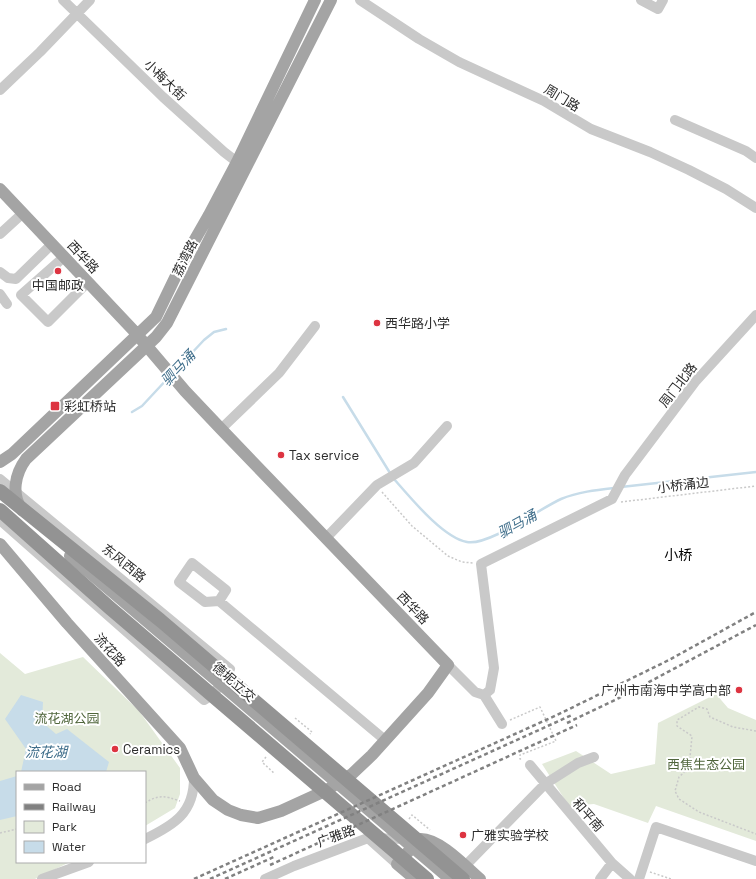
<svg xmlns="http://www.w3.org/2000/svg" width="756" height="879" font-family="'Space Grotesk','Noto Sans SC',sans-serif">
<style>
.green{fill:#e3eada}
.water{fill:#c7dce9}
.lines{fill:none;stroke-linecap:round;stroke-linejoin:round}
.stream{stroke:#c7dce9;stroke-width:2.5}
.path{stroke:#c9c9c9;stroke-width:1.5;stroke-dasharray:2 2;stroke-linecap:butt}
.minor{stroke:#c9c9c9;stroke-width:10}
.major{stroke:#a4a4a4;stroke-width:12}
.highway{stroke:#939393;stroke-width:14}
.rail{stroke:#818181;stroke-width:2.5;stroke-dasharray:4 3;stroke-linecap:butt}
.poi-dot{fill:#dd3441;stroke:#fff;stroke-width:1.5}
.labels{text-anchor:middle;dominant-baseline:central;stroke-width:4;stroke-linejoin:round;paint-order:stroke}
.street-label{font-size:13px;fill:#2c2c2c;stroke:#fff}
.poi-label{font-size:13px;fill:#2c2c2c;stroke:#fff;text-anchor:start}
.park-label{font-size:13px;fill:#50663c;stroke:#fff}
.water-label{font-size:14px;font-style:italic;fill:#3e6d8a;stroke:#fff}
.neighbourhood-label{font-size:14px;fill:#000;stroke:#fff}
</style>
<rect width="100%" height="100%" fill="#fff"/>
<path class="green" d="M0,653L25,674L83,657L139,711L180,768V794L175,808L145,826V772H17V862H70L35,879H0Z
M716,694L728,708L756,720V841L656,806L648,823L594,804L569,806L542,764L576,751L611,774L655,764L658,723Z"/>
<path class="water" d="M21,695L43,702L42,722L56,734L67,729L109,762L106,772H21L26,749L5,719Z
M17,776V816L0,820V781Z"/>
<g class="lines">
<path class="stream" d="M174,372L204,340L214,332L226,329
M343,397L390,473
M132,412L142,406L169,377
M394,479C410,497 443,538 467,542C489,546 539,509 561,499C578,492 596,490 614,488
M621,487L756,472"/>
<path class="path" d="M382,492L412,526L448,556L462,562L473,563
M621,502L756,486
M295,718L312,732L310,734
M510,720L540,707L556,741L520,755V759H523
M756,731L733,727L710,717L707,709L699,707L677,720V726L692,736L689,768L679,777L675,791L679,799L699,812L756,834
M266,757L262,762L275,774
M145,803C159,794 165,796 180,801
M409,819L412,815L430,830
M0,833L17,829
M650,872L671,879"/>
<path class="minor" d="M63,0L163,97L224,152L237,162
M360,0L419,39L459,62L544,101L591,129L650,152L689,170L726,189L756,208
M641,0L658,9L663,0
M0,90L40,52L90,0
M675,120L746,151L756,158
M0,234L23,213
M64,257L21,295L48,322L88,282
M0,272L8,278L16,279L52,244
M0,294L7,304
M221,429L279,373L315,326
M0,479L230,669C223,681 217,693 204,700L0,520
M326,538L377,485L414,463L447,426
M219,601L226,590L192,563L179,582L205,602L219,601L385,740
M448,665L475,692L484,695L490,690L494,668L481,564L612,499L625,475L695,382L756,315
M484,695L502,724
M530,765L612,863L630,879
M368,838L397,864
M145,839C174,825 194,813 194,778
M466,867V865L545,784L578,763L594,757
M42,879L89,862
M265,879L294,866L368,838L406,839
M600,879L612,863
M639,879L656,827L756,861"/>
<path class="major" d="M0,189L134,331L185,391L221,429L448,665L428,693L372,755L352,774L327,790L281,811L258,818L241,815L228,810L213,800L194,778L180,748L67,623L0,544
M0,462L12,454L156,317L185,257L209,215L237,162L315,0
M22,510C11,494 15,474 26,459L156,337L167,323L331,0
M70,556L450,879
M415,879L397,864L420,839C439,838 466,867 480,879"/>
<path class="highway" d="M0,491L160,620L463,879
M0,510L110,608L427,879"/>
<path class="rail" d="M567,723L619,698L756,625
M270,865L577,725
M194,879L557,715L669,660L756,612
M210,879L572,715
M225,879L276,856"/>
</g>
<g class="poi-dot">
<circle cx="58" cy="271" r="4"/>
<circle cx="377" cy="323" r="4"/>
<rect x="50" y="401" width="10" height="10" rx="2"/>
<circle cx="281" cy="455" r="4"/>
<circle cx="739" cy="690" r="4"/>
<circle cx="115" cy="749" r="4"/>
<circle cx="463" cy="835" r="4"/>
</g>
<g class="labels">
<g class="street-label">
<text transform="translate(165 80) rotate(44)">小梅大街</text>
<text transform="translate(562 98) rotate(31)">周门路</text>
<text transform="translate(83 257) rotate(47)">西华路</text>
<text transform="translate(185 258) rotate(-64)">荔湾路</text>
<text transform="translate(678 385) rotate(-52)">周门北路</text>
<text transform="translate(683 485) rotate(-7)">小桥涌边</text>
<text transform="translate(124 563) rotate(39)">东风西路</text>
<text transform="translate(413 608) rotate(46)">西华路</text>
<text transform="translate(110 650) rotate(48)">流花路</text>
<text transform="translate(234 682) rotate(41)">德坭立交</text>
<text transform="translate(588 815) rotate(49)">和平南</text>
<text transform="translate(336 836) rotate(-20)">广雅路</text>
</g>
<g class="poi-label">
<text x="58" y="285" text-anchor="middle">中国邮政</text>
<text x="385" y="323">西华路小学</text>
<text x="64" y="406">彩虹桥站</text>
<text x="289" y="455">Tax service</text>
<text x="731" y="690" text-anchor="end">广州市南海中学高中部</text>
<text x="123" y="749">Ceramics</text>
<text x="471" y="835">广雅实验学校</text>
</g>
<g class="park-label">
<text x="67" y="718">流花湖公园</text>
<text x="706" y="764">西焦生态公园</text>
</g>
<g class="water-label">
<text transform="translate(178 368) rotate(-47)">驷马涌</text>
<text transform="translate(517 524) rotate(-29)">驷马涌</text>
<text x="46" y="752">流花湖</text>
</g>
<g class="neighbourhood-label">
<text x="678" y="555">小桥</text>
</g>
</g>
<rect x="16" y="771" width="130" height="92" fill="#ffffff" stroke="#ababab"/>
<rect x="24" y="784" width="20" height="6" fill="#a4a4a4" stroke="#ababab"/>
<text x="52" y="791" font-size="12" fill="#2c2c2c">Road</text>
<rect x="24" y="804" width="20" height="6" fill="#818181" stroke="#ababab"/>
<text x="52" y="811" font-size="12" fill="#2c2c2c">Railway</text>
<rect x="24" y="821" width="20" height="12" fill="#e3eada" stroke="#ababab"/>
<text x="52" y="831" font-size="12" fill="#2c2c2c">Park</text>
<rect x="24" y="841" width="20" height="12" fill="#c7dce9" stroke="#ababab"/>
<text x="52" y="851" font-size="12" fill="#2c2c2c">Water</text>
</svg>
